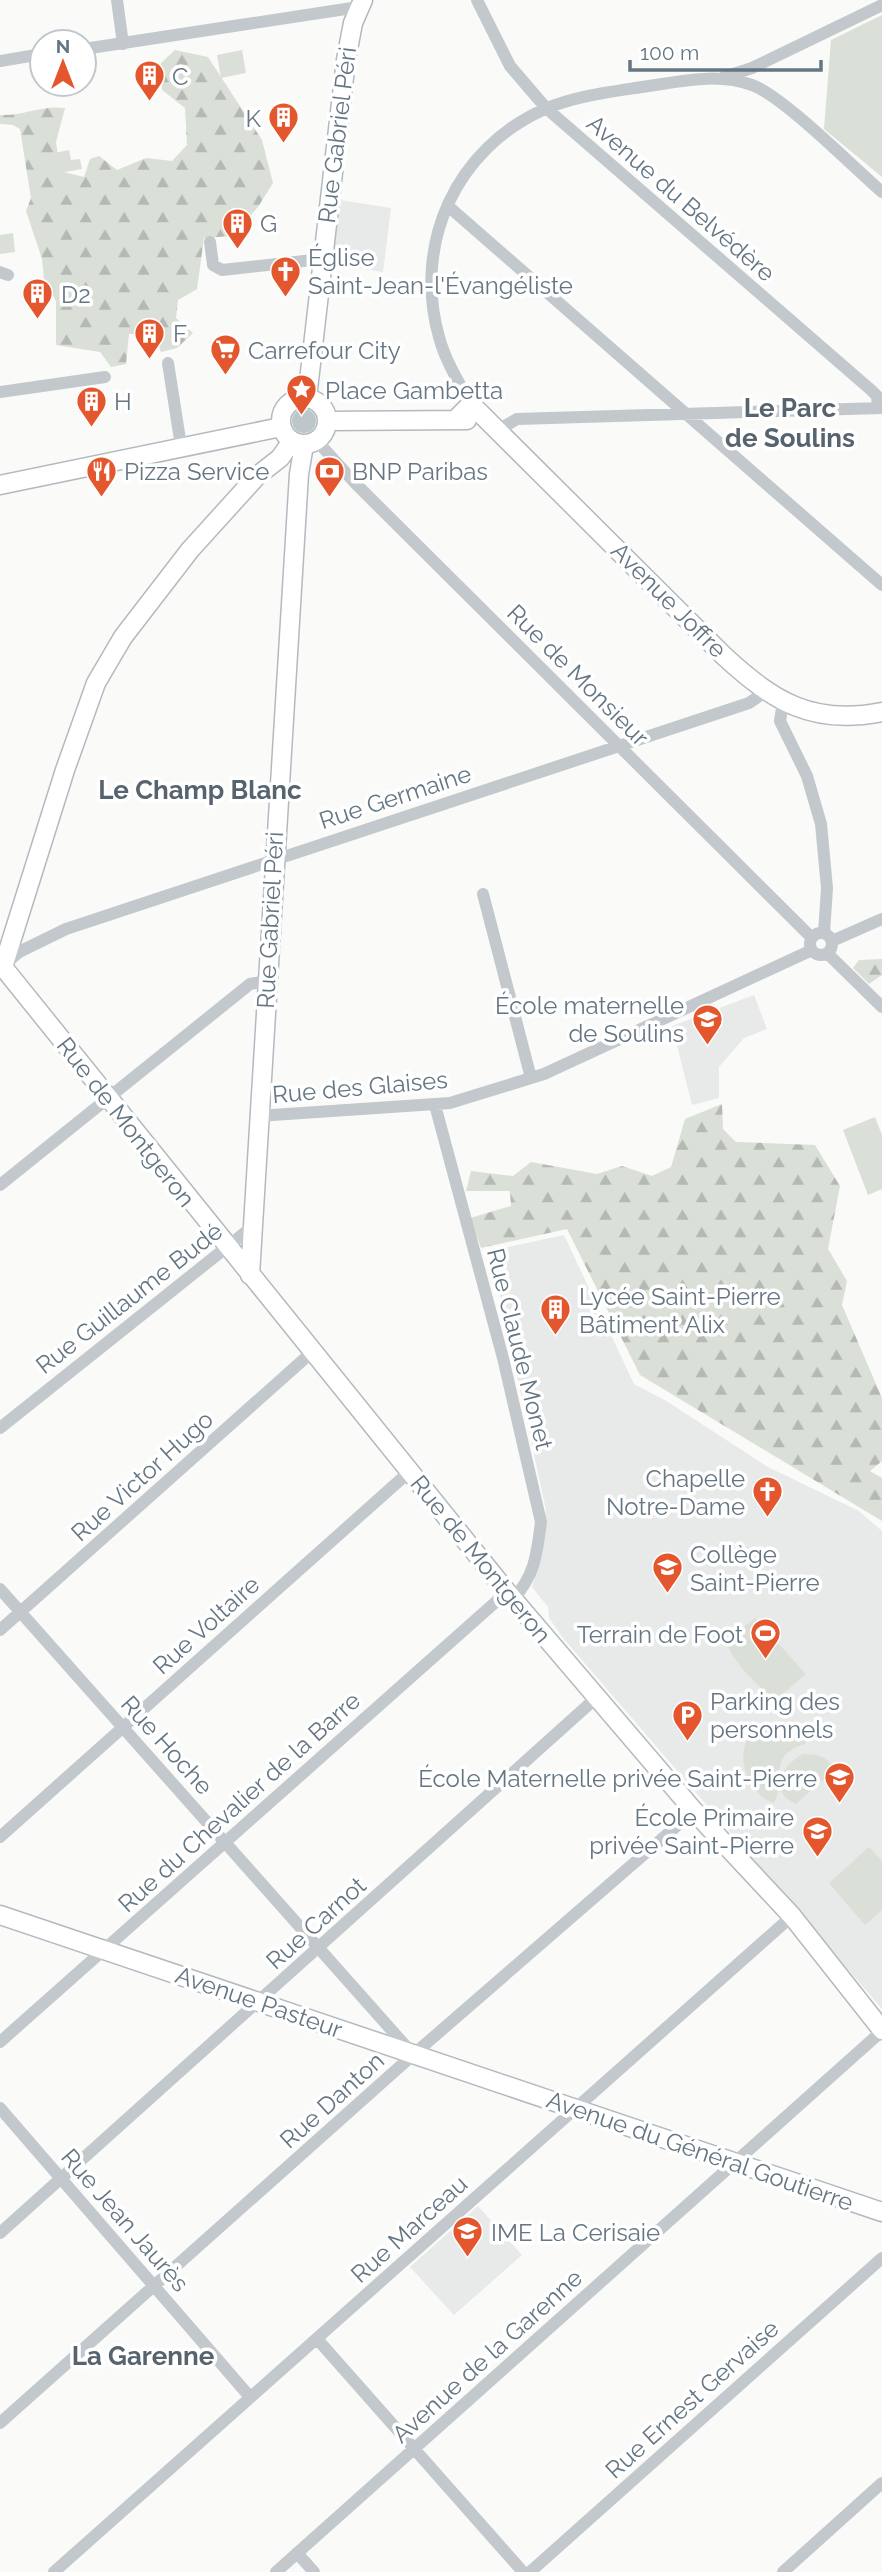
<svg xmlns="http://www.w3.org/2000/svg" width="882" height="2572" font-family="Raleway,sans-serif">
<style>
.built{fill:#e8e9e9}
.green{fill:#dadfd7}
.forest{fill:url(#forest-firs)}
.water{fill:#bbc7cb}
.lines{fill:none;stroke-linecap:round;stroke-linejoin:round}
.secondary-casing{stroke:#b3babf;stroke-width:21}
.street{stroke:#c3c8cc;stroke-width:12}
.secondary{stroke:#fff;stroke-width:18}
.labels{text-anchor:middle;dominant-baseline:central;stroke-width:7;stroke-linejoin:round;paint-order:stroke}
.poi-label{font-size:24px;fill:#657683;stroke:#fff;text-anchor:start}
.street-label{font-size:24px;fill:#657683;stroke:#fff}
.neighbourhood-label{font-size:26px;font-weight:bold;fill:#57646e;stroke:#fff}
</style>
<defs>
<pattern id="forest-firs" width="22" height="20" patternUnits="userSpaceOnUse" patternTransform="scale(1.75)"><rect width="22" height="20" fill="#dadfd7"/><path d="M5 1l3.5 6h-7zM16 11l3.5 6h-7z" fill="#b4b9b4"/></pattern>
</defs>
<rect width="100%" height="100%" fill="#fafaf8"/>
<path class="built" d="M340,200L391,208L383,272L332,264Z
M754,995L767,1029L744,1038L719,1067V1098L692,1105L672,1026Z
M564,1235L634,1384L668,1402L768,1467L859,1511L882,1531V2009L563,1638L549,1618L548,1607L532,1587L542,1553L546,1510L490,1251Z
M478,2206L522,2255L454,2315L410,2267Z"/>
<path class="green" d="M882,15V177L824,129L831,40Z
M242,50L246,73L221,78L217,55Z
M69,150L71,160L80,159L82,169L59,173L55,153Z
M13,233L15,252L0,254V235Z
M875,1117L882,1135V1189L868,1195L843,1130Z
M755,1618L806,1674L774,1701C758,1684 733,1664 726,1641Z
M777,1724L806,1740L805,1744C766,1756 787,1778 774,1803C743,1795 723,1727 777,1724Z
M803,1754C821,1755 829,1756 835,1774L832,1777L828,1775L796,1804C767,1791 782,1765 803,1754Z
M869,1847L882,1861V1910L865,1925L829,1883Z"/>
<path class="forest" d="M175,50L208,57L262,140L273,183L258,207L232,236L204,238L197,289L178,300L176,318L193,333L177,348L161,352L154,334H129L126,364L111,367L100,352L56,345V301L44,279L42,259L26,211L31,198L20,129L13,125L0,124V115C24,116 41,105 65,108L56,142L60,171L84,177L90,159L99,156L117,170L146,158L172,161L187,145L185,108L162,90L161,63Z
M882,959V975L869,984L853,968L859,960Z
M722,1104L723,1129L736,1142L815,1145L840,1186L828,1249L847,1281L842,1305L882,1398V1461L870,1471L882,1478V1521L640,1375L567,1229L481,1248L470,1218L511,1206L510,1191H466L471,1171L513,1176L531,1162L597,1174L622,1166L652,1176L671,1167L685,1119Z"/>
<path class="water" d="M292 421a12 12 0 1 1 24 0a12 12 0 1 1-24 0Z"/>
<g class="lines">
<defs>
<path id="secondary" d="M281 421a23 23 0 1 1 46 0a23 23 0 1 1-46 0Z
M307,398L346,60L353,23L363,0
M456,419L471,404L724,656C773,701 812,726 882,712
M327,421L467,420
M292,441L280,458L257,476L190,550L123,637L96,683L65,770L3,967L507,1592L694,1811L792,1916L882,2030
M0,485L281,427
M250,1275L299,474L304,445
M0,1915L882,2212"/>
</defs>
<use href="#secondary" class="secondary-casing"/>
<path class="street" d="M117,0L123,44
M477,0L510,66L546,108L871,390L877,396L878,408
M84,49L352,8L358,11
M0,61L42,54
M724,77L752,68L882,5
M448,206L882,585
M210,242L213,265L222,270L322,259
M0,272L8,275
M168,363L181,446
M0,392L105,377
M471,404C459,383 445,360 439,337C413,244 455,149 545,109C575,96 609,92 642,87C679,82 716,72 752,85C783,96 853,167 882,192
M498,430L517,419L882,408
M317,441L356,484L812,938
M783,702L780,721L807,776L821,824L827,888L824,933
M483,894L531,1078
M810 944a11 11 0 1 1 22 0a11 11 0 1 1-22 0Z
M832,941L882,919
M827,953L882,1007
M4,965L19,952L66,929L749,703L765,692
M435,1105L503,1358L541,1522C537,1553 535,1576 513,1599
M258,1116L450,1103L544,1074L812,950
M0,1185L250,984L267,981
M0,1428L252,1227
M0,1589L411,2052
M0,1630L312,1352
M0,1837L409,1472
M0,2042L507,1592
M0,2108L250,2397
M0,2233L596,1698
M318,2340L523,2572
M0,2423L414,2054L694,1811
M297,2553L314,2572
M54,2572L792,1916
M276,2572L882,2031
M530,2572L882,2258
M783,2572L882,2483"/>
<use href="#secondary" class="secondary"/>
</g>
<defs>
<symbol id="building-pin" viewBox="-11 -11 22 30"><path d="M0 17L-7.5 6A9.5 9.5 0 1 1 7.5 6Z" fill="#e4572e" stroke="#fff"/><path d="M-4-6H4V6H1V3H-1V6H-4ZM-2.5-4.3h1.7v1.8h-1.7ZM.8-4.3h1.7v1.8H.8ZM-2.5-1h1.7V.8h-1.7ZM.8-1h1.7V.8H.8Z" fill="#fff"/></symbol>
<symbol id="church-pin" viewBox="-11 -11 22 30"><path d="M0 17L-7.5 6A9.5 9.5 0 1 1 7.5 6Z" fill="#e4572e" stroke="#fff"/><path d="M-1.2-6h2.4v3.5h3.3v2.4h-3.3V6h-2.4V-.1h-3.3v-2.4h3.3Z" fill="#fff"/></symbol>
<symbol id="supermarket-pin" viewBox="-11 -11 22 30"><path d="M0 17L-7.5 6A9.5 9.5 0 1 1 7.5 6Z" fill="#e4572e" stroke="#fff"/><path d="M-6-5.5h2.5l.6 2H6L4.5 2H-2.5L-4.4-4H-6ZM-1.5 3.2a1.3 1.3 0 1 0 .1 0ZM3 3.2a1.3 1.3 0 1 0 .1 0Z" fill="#fff"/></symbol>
<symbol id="sight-pin" viewBox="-11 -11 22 30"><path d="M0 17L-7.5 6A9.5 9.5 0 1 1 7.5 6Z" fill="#e4572e" stroke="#fff"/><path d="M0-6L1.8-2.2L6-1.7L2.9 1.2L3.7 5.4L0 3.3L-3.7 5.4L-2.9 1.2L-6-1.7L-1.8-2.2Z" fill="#fff"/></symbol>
<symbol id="restaurant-pin" viewBox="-11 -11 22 30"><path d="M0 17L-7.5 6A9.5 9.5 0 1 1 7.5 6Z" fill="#e4572e" stroke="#fff"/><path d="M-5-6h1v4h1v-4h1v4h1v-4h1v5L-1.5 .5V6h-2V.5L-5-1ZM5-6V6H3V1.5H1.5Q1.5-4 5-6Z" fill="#fff"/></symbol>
<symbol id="bank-pin" viewBox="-11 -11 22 30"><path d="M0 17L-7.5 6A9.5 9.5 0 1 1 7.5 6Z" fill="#e4572e" stroke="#fff"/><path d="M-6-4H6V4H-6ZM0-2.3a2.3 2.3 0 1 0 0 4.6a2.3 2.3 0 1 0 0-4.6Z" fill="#fff"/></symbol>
<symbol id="school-pin" viewBox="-11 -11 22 30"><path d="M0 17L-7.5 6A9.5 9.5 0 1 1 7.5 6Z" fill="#e4572e" stroke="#fff"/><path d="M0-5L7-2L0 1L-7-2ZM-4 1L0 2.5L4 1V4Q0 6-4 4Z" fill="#fff"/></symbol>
<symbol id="stadium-pin" viewBox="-11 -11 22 30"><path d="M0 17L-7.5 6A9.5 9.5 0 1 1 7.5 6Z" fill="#e4572e" stroke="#fff"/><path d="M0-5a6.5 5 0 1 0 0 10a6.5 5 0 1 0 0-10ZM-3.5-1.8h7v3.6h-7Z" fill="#fff"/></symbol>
<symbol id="parking-pin" viewBox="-11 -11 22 30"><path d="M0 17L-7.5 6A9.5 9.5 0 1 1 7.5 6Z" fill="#e4572e" stroke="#fff"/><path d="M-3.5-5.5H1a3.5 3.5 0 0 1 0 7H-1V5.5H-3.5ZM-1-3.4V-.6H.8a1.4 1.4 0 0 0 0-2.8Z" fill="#fff"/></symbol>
<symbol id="university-pin" viewBox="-11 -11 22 30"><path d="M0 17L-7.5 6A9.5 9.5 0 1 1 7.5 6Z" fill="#e4572e" stroke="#fff"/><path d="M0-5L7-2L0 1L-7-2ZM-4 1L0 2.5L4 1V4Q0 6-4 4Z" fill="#fff"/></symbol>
</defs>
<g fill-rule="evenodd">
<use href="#building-pin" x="132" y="58" width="35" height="47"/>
<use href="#building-pin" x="266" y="100" width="35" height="47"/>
<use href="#building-pin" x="220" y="206" width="35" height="47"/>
<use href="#church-pin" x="268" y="254" width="35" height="47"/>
<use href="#building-pin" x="20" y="276" width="35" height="47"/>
<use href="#building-pin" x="132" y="316" width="35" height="47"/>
<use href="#supermarket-pin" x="208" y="332" width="35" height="47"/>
<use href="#sight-pin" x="284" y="372" width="35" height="47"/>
<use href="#building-pin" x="74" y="384" width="35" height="47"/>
<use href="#restaurant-pin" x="84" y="454" width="35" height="47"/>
<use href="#bank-pin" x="312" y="454" width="35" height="47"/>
<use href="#school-pin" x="690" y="1002" width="35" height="47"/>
<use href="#building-pin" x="538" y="1292" width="35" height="47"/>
<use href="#church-pin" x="750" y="1474" width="35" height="47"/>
<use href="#school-pin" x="650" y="1550" width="35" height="47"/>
<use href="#stadium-pin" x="748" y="1616" width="35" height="47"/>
<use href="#parking-pin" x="670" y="1698" width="35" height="47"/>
<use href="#school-pin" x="822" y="1760" width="35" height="47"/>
<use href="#school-pin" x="800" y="1814" width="35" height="47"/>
<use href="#university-pin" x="450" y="2214" width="35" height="47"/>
</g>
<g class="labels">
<g class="poi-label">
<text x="172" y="76">C</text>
<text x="261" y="118" text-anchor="end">K</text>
<text x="260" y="223">G</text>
<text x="308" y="257">Église<tspan x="308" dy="28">Saint-Jean-l'Évangéliste</tspan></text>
<text x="61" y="294">D2</text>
<text x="173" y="333">F</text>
<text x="248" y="350">Carrefour City</text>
<text x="325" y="390">Place Gambetta</text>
<text x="114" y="401">H</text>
<text x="124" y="471">Pizza Service</text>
<text x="352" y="471">BNP Paribas</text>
<text x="684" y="1005" text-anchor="end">École maternelle<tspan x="684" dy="28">de Soulins</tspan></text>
<text x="579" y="1296">Lycée Saint-Pierre<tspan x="579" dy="28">Bâtiment Alix</tspan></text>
<text x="745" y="1478" text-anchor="end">Chapelle<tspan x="745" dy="28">Notre-Dame</tspan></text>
<text x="690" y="1554">Collège<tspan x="690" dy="28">Saint-Pierre</tspan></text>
<text x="743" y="1634" text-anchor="end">Terrain de Foot</text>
<text x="710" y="1701">Parking des<tspan x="710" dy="28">personnels</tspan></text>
<text x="817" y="1778" text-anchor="end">École Maternelle privée Saint-Pierre</text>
<text x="794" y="1817" text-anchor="end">École Primaire<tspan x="794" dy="28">privée Saint-Pierre</tspan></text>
<text x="491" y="2232">IME La Cerisaie</text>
</g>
<g class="street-label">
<text transform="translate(337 135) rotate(-83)">Rue Gabriel Péri</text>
<text transform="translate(681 198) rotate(41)">Avenue du Belvédère</text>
<text transform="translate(669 600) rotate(45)">Avenue Joffre</text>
<text transform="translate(578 675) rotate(45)">Rue de Monsieur</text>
<text transform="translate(395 797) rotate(-18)">Rue Germaine</text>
<text transform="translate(270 920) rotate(-87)">Rue Gabriel Péri</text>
<text transform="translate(360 1087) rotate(-5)">Rue des Glaises</text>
<text transform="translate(126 1122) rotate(52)">Rue de Montgeron</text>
<text transform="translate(129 1298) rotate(-38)">Rue Guillaume Budé</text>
<text transform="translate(520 1349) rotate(76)">Rue Claude Monet</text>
<text transform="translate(142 1476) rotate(-42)">Rue Victor Hugo</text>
<text transform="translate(481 1559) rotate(51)">Rue de Montgeron</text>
<text transform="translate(206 1625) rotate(-42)">Rue Voltaire</text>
<text transform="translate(167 1745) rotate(48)">Rue Hoche</text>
<text transform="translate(239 1802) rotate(-42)">Rue du Chevalier de la Barre</text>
<text transform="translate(316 1923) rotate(-42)">Rue Carnot</text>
<text transform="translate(259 2002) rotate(19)">Avenue Pasteur</text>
<text transform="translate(332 2100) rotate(-42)">Rue Danton</text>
<text transform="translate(700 2151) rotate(19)">Avenue du Général Goutierre</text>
<text transform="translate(125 2220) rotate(49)">Rue Jean Jaurès</text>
<text transform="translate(409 2229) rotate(-42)">Rue Marceau</text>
<text transform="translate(487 2356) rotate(-42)">Avenue de la Garenne</text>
<text transform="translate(692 2399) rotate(-42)">Rue Ernest Gervaise</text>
</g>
<g class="neighbourhood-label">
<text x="790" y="408">Le Parc<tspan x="790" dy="30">de Soulins</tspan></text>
<text x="200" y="790">Le Champ Blanc</text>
<text x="143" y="2356">La Garenne</text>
</g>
</g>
<g transform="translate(63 63)"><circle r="33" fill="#ffffff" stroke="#c1c8cd" stroke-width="2"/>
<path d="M0-5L12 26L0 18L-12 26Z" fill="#e4572e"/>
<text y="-10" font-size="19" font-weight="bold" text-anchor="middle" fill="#657683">N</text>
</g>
<path d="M630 60v10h191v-10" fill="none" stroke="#657683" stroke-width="3.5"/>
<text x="640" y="60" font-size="21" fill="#657683" stroke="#ffffff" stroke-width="5" paint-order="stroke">100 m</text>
</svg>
